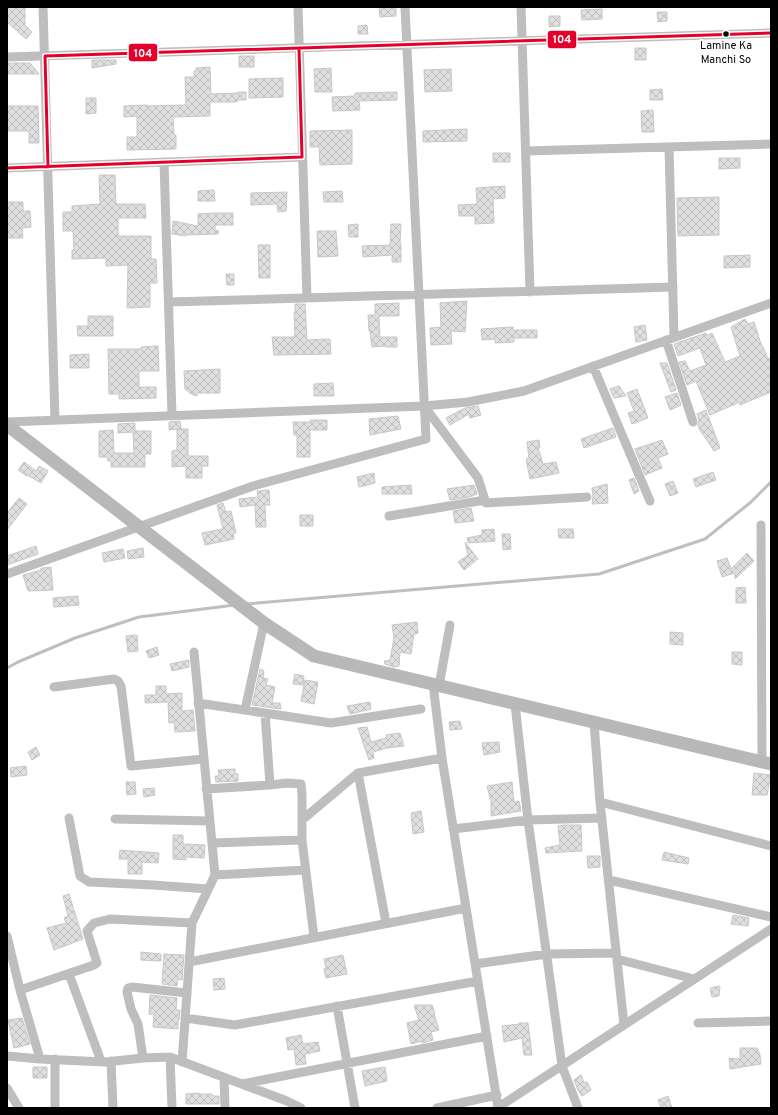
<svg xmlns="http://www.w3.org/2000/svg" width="778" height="1115" font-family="Overpass,sans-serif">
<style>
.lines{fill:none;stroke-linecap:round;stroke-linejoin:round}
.stream{stroke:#bfbfbf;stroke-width:3}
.building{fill:url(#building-cross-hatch);stroke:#c7c7c7}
.street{stroke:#bebebe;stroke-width:9}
.secondary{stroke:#b8b8b8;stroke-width:13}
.bus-1-casing{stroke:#fff;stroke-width:6}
.bus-1{stroke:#e4002b;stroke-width:3}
.bus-dot{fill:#000;stroke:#fff;stroke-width:1.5}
.labels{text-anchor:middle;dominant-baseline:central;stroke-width:4;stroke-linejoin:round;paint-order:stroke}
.bus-label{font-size:11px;fill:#000;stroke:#fff}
.line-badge{stroke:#fff;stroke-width:1.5}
.badge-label{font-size:11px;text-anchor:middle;font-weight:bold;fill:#fff}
</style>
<defs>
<pattern id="building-cross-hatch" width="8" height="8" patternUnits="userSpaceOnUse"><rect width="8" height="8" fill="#dfdfdf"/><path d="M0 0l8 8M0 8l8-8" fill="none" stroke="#bebebe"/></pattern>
</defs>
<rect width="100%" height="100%" fill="#fff"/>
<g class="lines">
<path class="stream" d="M246,604L599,574L705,539L751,502L771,482
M7,668L18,662L75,638L139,617L235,605"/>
</g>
<path class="building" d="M7,7H25V25L32,32L26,39L7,22Z
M379,7H396V16L380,17Z
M602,9V19L582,20L581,10Z
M657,12H667V21L658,22Z
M549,16H560V26L549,27Z
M367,25L368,34H358V26Z
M635,48H646V60H635Z
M239,56H254V67H239Z
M92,60H116V64L92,68Z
M7,63H30L39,74H7Z
M210,67L211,94L238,93V92H246V100H237V102H210V116L173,117L174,135H176V149L127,150V137H137V116L124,117V106L147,105V106L186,105L185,77H194V71H196V68Z
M331,68L332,92H315L314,69Z
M451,69L452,91L425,92L424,70Z
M283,78V97L249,98V79Z
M662,89L663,100H650V90Z
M397,92V100L359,101L360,110L333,111L332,97L355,96V93Z
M86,98H96V113L86,114Z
M7,106H38L39,143H29V131H7Z
M653,110L654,132H642L641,111Z
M467,129V141L423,142V131Z
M352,130V164L320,165L319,147H310V131Z
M493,153H510V162H493Z
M719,158H740V168L719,169Z
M99,175H115L116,204H145L146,218H118V236H151V259H156L157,283H150V307L127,308L128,265L106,266V258L72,259V250H74L73,231H63V212H72V206L100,204Z
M505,186V198L493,199L494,223L475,224V216H459L458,205L477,204L476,188Z
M214,190L215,201H198V191Z
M342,191L343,202H324L323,192Z
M287,192L286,211L278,212L277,204L251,205V193Z
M719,197V235L678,236L677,198Z
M7,202H23V211H30L31,227L22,228L23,238H7Z
M215,213H233V225H215V230L219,231L218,234L186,235V236L172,234L173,221L198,226V214Z
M358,224V237H349L348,225Z
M391,224H401L400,244H401V262H392V255L363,257L362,246L390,245Z
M317,231H336L338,256L318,257Z
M258,245H270V278H259Z
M750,255V267L724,268V256Z
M226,274H234V285H227Z
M467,301L465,332L451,331L452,344L431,345L430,328L441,327L440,303Z
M399,303V316H379L380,337H397V347H386V346L372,347L370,331H369L368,315H375V304Z
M295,304H305L307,340L330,339L331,354L274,355L272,337H295L294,313H295Z
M88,316H113V336H78L77,326H88Z
M745,319L748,324L754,322L762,347H763L768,359L771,357V392L740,405V402L710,415L696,381L687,385L679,362L685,361L690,371L706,365L700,348L678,356L674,344L706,333L707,336L712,333L725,362L740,356L731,327Z
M645,325L647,340L636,342L634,327Z
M513,327V330H537V338H514V342L495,343V339L482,340L481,329Z
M158,346L159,371H139V387H156V398L119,399V394H109L108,349H141V347Z
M89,354V368H70V355Z
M660,363H667L676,390L671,392Z
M220,369V393H197V396L191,394L185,389L184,371Z
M333,383L334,396H314V384Z
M619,386L626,396L614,398L610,389Z
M637,389L648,418L632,424L628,413L634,411L627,393Z
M677,393L681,405L670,410L665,397Z
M478,406L481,415L470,418L469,414L450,425L446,418L465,408Z
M706,410L720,448L714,451L700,430L698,425L699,421L697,414Z
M398,416L401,429L370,435L369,419Z
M310,420H327V430H310V457H297V435H294L293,422H311Z
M180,421L181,429L169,430V422Z
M135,423V431H151V454H145V467H111V461H108L107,457H99V431L113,430L114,453H134L133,432L118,433V424Z
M613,428L616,437L584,448L581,439Z
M177,429H188V456H208V466H202V478H186V466L172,467V451L177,450Z
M539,440L540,448H538L543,464L556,462L559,473L530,479L526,459L529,458L527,442Z
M662,440L668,454L658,458L662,468L645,475L635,449Z
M24,462L36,471L39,466L48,471L41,483L27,475V476L18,470Z
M713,472L716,480L696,487L693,479Z
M374,473L375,483L359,487L357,477Z
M634,478L639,491L634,494L629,480Z
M673,481L678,493L670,496L665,484Z
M607,484L608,503L592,504L593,496L592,488Z
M411,485L412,494H382V487Z
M474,485L477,494L469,497L450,500L447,489Z
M269,490L270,505H265L266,527H256L255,505L240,507L239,499L258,497L257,491Z
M19,498L27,504L7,530V513Z
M223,503L226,512L231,511L236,533H233L234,539L205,545L202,533L223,529L217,505Z
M471,508L474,521L455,523L453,511Z
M300,515H313V526H300Z
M494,529L495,541L468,543L467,538L482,535V530Z
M558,529H573L574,538H559Z
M502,534H510L511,549L503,550Z
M465,542L478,559L464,570L458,562L468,555Z
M36,546L38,554L7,565V556Z
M143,548L144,557L128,559L127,551Z
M123,549L125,558L104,562L102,553Z
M747,553L754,561L735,579V573L722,577L717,561L727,558L731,569Z
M51,567L53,590L28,591L23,575L41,570V568H43Z
M745,587L746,603H736V588Z
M78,596L79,605L54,607L53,598Z
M417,622L418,633L414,634L411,654L400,652L399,666L394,667L385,664L384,661L390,660L394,638L392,625Z
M670,632L683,633V645L670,644Z
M137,635L138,651L128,652L126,636Z
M157,647L159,655L149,658L146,651Z
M732,652H742V665L732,664Z
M189,660V667L172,671L170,664Z
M260,669L264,671L263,678L268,679L266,685L275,687L272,703H280L281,709L252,705Z
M295,674L304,676L303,685L293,684Z
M305,680L318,682L314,704L301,701Z
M156,686H166V694L182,693V711L193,710L195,731L175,732L174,722L169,723L168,702L145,703V695H156Z
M370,702L371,709L350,714L347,706Z
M460,721L462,729L450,730L449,722Z
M367,727L371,742L386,738V735L400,733L404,746L387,748L373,752L374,758L369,760L358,728Z
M499,742L500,752L484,755L482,743Z
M36,747L40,755L32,760L28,752Z
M26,766L27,775L11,777L10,768Z
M235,769V774H238V781L216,782L215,776H219L218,770Z
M754,773L771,775L767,795H752Z
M126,782H135L136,794L127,795Z
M512,782L514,802L519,801L521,811L491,816V802L487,786Z
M154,788L155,795L144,797L143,789Z
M421,811L424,832L413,834L411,813Z
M564,825H581L582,851L546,853L545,848L560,845L558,826Z
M173,835H183V844L205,845L204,858L186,857V860L173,859Z
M120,850L159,853L158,863L142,862V874H128V859H119Z
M664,852L689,858L688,864L662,860Z
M587,856H600V867L588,868Z
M69,894L83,939L54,950L47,928L66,923L64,918L68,916L63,896Z
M733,915L749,918L748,926L731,924Z
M141,952L161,954V961L141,960Z
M164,954L184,955L182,980L178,979L177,986L162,984Z
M343,955L347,974L326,978L324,969L326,968L324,959Z
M224,978L225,989L214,990L213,979Z
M720,986L719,996L712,997L710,988Z
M150,995L177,998L176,1010H180L179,1020H178V1029L153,1027L154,1015L149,1014Z
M414,1005H432L435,1014H434L439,1030L431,1032L433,1040L422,1043V1041L411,1044L407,1023L419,1020Z
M22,1018L30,1044L14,1048L8,1020Z
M519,1023H528L532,1055H524L522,1038L504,1042L502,1026L520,1024Z
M301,1035L303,1044L318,1042L320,1051L305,1054L306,1064L296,1065L294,1049L288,1050L286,1038Z
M740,1048H757L760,1055L761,1064L730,1069L729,1058L740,1059Z
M33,1067H47V1078H33Z
M385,1067L387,1081L365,1086L362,1071Z
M581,1075L584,1083L587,1082L591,1090L582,1096L578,1090L574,1080Z
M199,1093V1094H212L213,1096H219V1104H186V1094Z
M668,1096L672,1108H661L658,1100Z"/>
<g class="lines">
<path class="street" d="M43,7L55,420
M298,7L307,298
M521,7L530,292
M7,57L771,33
M669,147L674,337
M526,151L771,144
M164,162L172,415
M7,168L302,157
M169,302L673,287
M666,340L693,422
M593,366L650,501
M424,406L478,478L486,503L587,497
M7,422L424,406L468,402L524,391L771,303
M389,516L485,500
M761,525L762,762
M7,574L253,486L426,439L405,7
M433,684L442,758L498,1107
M439,686L450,625
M54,687L114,679L118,681L121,686L131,766L204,759
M198,703L331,723L421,709
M515,704L528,820L562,1066L578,1108
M245,710L264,623
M265,713L270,785
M594,722L600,802L624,1025
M358,773L386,923
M206,789L270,785L287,783L301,784L302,795V840L314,937
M600,802L771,846
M69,818L80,876L89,882L153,885L208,889
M115,819L210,821
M302,820L358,773L442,758
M453,829L528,820L602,818
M212,843L302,840
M215,875L306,870
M609,880L771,917
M7,936L20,990L40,1059
M617,959L694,979
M189,962L466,908
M475,964L547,954L616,953
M69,974L101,1061
M20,990L94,965L97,963L87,931L94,923L110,919L192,923
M337,1006L355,1108
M185,1018L235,1025L478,981
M698,1023L771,1021
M7,1056L40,1059L105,1062L143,1058L170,1057L287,1101L301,1108
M170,1057L172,1108
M143,1058L138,1024L131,1009L127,992L128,988L132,987L187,993
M55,1059V1108
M111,1061L113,1108
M182,1062L192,923L215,875L194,652
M224,1078L225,1108
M242,1084L487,1036
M7,1088L19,1108
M437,1108L497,1095
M497,1108L771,929"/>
<path class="secondary" d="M7,425L264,623L314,656L771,764"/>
<defs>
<path id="bus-1" d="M48,167L45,56L771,33
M7,168L302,157L299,48"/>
</defs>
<use href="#bus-1" class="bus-1-casing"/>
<use href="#bus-1" class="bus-1"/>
</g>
<circle class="bus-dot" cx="726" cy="34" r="3.5"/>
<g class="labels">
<g class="bus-label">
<text x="726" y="46">Lamine Ka<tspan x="726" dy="14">Manchi So</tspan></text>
</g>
</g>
<g class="line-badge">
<rect x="547" y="30" width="30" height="19" rx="4" fill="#e4002b"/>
<rect x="128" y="43" width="30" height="19" rx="4" fill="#e4002b"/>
</g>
<g class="badge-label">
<text x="562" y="43">104</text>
<text x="143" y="57">104</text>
</g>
<rect width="778" height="1115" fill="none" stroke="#000000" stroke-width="16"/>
</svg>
